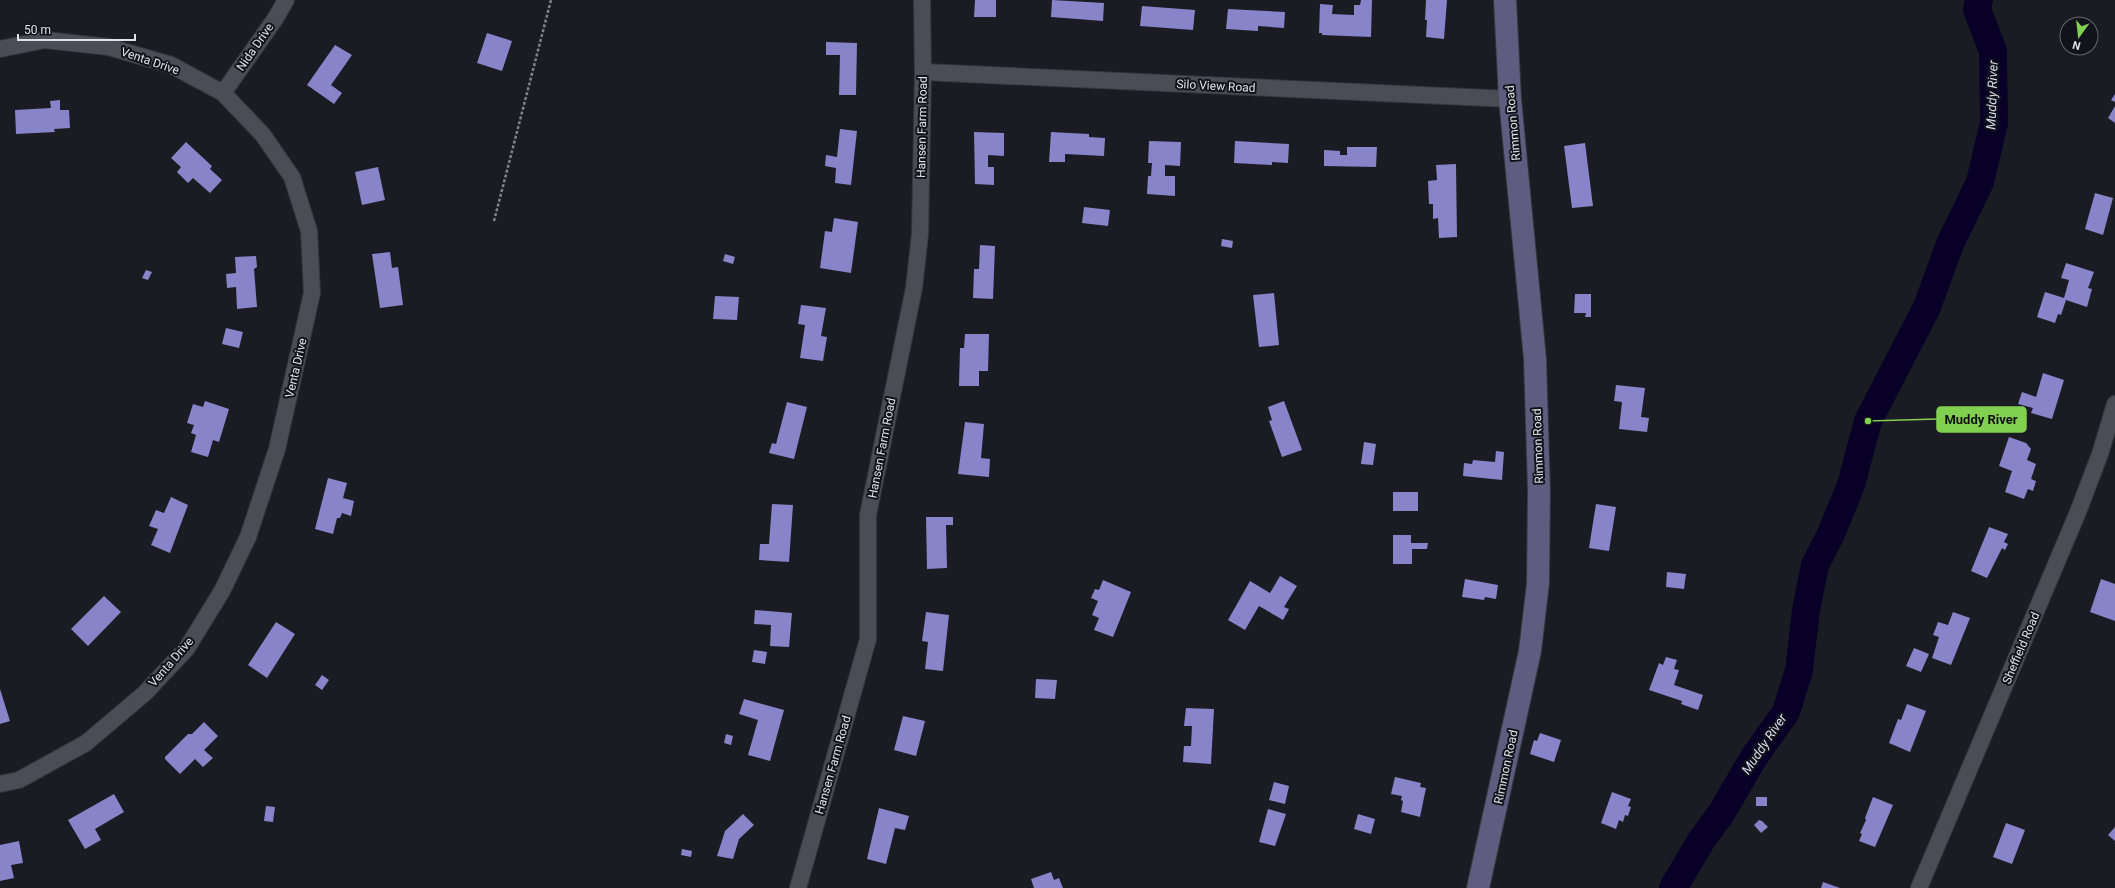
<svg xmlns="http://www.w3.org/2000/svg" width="2115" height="888" font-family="Roboto,sans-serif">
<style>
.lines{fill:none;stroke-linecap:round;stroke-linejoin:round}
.river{stroke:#090028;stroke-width:28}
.building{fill:#8784ca}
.street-casing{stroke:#36363d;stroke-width:18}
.secondary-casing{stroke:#36363d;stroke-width:24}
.path{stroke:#828289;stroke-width:2.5;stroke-dasharray:3 2;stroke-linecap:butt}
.street{stroke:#4c4c56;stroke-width:16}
.secondary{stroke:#5e5c7f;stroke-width:22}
.labels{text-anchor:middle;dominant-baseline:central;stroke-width:4;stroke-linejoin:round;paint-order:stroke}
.street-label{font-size:12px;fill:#e1e1e7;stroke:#12121a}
.water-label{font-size:13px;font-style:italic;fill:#dcdcf0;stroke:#12121a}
.leader{fill:none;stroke:#81d050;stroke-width:1.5}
.callout-dot{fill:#81d050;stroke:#12121a;stroke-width:1.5}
.callout{fill:#81d050;stroke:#81d050;stroke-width:1.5}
.callout-label{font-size:13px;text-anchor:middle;font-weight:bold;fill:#111}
</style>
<rect width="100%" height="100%" fill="#1b1b23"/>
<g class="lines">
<path class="river" d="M1673,888L1701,841L1722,812L1754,757L1786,712L1799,670L1806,610L1815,565L1830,536L1851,485L1868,421L1927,307L1950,244L1980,182L1994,123L1993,51L1977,9L1979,0"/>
</g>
<path class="building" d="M975,0H996V17H974Z
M1052,0L1104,3L1103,21L1051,17Z
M1361,0H1372L1371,37L1322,35V33H1319L1320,4L1333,5L1332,14L1354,15V5H1360Z
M1426,0H1447L1444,39L1426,37L1427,20H1425Z
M1142,6L1195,10L1193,30L1140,26Z
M1228,9L1285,12L1284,28L1258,26V31L1226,29Z
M487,33L512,41L502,71L477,63Z
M826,42L857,43L856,95H839L840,55H826Z
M335,45L352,55L331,85L342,93L334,104L307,85Z
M2115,94V102L2111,100Z
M60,100V110H69L70,128L54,129L55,132L16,134L15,110L51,108L50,101Z
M2115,106V123L2108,118Z
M840,129L857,131L851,185L835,183L836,168L825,166L826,155L837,157Z
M974,132L1004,133V156L988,155V167H994V185L975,184Z
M1051,132L1089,134V137L1105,138L1104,156L1065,154V162H1049Z
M1149,141L1181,142L1180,166L1165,165V176H1175V196L1147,194L1148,176H1151L1152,163H1148Z
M1235,141L1289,144L1288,163L1272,162V165L1234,163Z
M186,142L212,166L210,169L222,180L210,193L193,178L188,183L177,172L181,167L171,158Z
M1585,143L1593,206L1572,208L1564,146Z
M1347,147H1377L1376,167L1324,166V150L1340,151V155H1347Z
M1456,164L1457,237L1439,238L1438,218L1433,219V204H1429L1428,181L1437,180L1436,165Z
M378,167L385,200L362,205L355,172Z
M2095,193L2113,198L2103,235L2085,229Z
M1084,207L1110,210L1108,226L1082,223Z
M834,218L858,222L851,273L820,268L825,231L832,232Z
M1222,239L1233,241L1232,248L1221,246Z
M980,245L995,246L993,299L973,298L974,269H979Z
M390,252L392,268L398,267L403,305L380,308L372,254Z
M725,254L735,257L733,264L723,261Z
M256,256L257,267L254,269L257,307L237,309L236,287L227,288L226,274L236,273L235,257Z
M2066,263L2094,272L2088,288L2092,289L2087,307L2066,300L2061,315L2058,314L2055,323L2037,317L2045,292L2064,298L2069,280L2061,278Z
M146,270L152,272L148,280L142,278Z
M1274,293L1279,345L1259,347L1253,295Z
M1575,294H1591V317H1585L1586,313H1574Z
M715,296L739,297L737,320L713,319Z
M801,305L826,308L821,336L827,337L823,361L800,358L805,325L798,324Z
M226,328L243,332L239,348L222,344Z
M965,334H989L988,371H979V386H959L960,348H964Z
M2043,373L2064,380L2052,419L2031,413L2033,408L2018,404L2022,392L2036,397Z
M1616,385L1645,388L1641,417L1649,418L1647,432L1619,429L1622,402L1614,401Z
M205,401L229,409L219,442L213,440L208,457L191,452L196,435L191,433L194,425L187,423L193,404L203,407Z
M1284,401L1302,450L1282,457L1269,421L1272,420L1268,407Z
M787,402L807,407L794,459L769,453L772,443L776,444Z
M965,422L984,424L981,458L990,459L989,477L958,474Z
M2009,437L2026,443L2031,449L2027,460L2036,464L2031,479L2036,481L2033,491L2028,489L2024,499L2005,492L2012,471L1999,466Z
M1364,442L1376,444L1373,465L1361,464Z
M1496,451L1504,452L1502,480L1463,476L1464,463L1472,464L1473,460L1495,462Z
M328,478L347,483L343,498L354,501L351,516L342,513L340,518H337L333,534L315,529Z
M1393,492H1418V511H1393Z
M171,497L188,505L170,553L151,545L158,529L149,526L156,510L164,513Z
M772,504L793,505L789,562L759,560L760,544H769Z
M1596,504L1616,507L1609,551L1589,548Z
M926,517H953V525H946L947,568L927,569Z
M1989,527L2008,534L2004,542L2008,544L2005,550L2002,548L1987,578L1971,571Z
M1393,535H1411V543H1428L1427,549H1412V564H1393Z
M1667,572L1686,574L1684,589L1666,587Z
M1280,576L1297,586L1284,607L1289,609L1283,620L1259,606L1245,630L1228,620L1250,581L1270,593Z
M1465,579L1498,585L1496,599L1485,597L1484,600L1462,597Z
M2101,579L2115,584V621L2090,612Z
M1103,580L1131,592L1113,637L1094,630L1099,618L1092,615L1098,601L1091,598L1095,589L1099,590Z
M104,596L121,612L88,646L71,629Z
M755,610L792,613L789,647L770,646L771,625L754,624Z
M926,612L949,615L943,671L925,669L928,642L922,641Z
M1953,612L1970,618L1951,665L1932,658L1939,637L1933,635L1938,622L1948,625Z
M276,622L295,634L267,678L248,665Z
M1914,648L1929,654L1921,672L1906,666Z
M754,650L767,652L765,664L752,662Z
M1666,657L1677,660L1674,669L1679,670L1674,685L1703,695L1698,710L1681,704L1682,701L1649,690L1659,663L1663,665Z
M322,675L329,680L322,690L315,685Z
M1036,679L1057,680L1055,699L1035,698Z
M0,689L10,721L0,724Z
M744,699L784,710L770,761L748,755L758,720L739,714Z
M1907,704L1926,711L1910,752L1889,743L1898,719L1901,720Z
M1186,708L1214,709L1211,764L1183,762L1184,746H1191L1192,726H1184Z
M903,716L925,721L916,756L894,750Z
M204,722L218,736L204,750L213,758L203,767L195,759L180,774L165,759V757L188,734H192Z
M1540,733L1561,740L1554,762L1530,754L1534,740L1537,741Z
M726,734L733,736L731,745L724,743Z
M1395,777L1421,783L1420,787L1426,788L1420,817L1401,812L1403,801L1401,800L1402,796L1391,794Z
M1274,782L1289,786L1285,804L1269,800Z
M1612,792L1631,799L1628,806L1631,807L1628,816L1625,815L1623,822L1619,820L1616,829L1601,823Z
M114,794L124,812L95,829L101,840L85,849L68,820Z
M1756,797H1767V806H1756Z
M1873,797L1893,805L1875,847L1859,841L1862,834L1860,833L1866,820L1865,818Z
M266,806L275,807L273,822L264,821Z
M879,808L909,816L905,830L895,828L886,864L867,859Z
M1268,809L1286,814L1275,846L1259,842Z
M743,814L754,825L739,839L733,859L717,856L725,831Z
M1358,814L1375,819L1371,834L1354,829Z
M1759,820L1762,821L1768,827L1761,833L1754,825Z
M2006,823L2025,830L2012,864L1993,857Z
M2115,827V841L2108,835Z
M19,841L23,863L11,865L14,878L0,881V845Z
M682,849L692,851L691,857L681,855Z
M1051,872L1054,880L1059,878L1063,888H1034L1031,879Z
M1823,882L1840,888H1821Z"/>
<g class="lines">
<defs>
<path id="street" d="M0,49L45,40L109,47L171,65L223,93L263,135L292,177L309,231L312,293L277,449L248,537L222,591L187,648L145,693L86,743L19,780L0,784
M923,72L1510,99
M223,93L275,19L286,0
M798,888L868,639V515L914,288L920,234L923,72L922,0
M1919,888L2078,512L2100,454L2115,404"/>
<path id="secondary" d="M1478,888L1530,651L1538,583L1539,491L1535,359L1510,99L1505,0"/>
</defs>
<use href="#street" class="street-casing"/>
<use href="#secondary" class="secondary-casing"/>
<path class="path" d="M494,221L551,0"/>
<use href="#street" class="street"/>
<use href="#secondary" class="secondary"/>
</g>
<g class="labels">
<g class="street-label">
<text transform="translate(255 47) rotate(-55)">Nida Drive</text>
<text transform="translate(150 61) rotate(19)">Venta Drive</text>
<text transform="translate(1216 86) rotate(3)">Silo View Road</text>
<text transform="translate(1513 123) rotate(-95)">Rimmon Road</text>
<text transform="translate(922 127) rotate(-89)">Hansen Farm Road</text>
<text transform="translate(296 368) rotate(-77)">Venta Drive</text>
<text transform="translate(1538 446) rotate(-92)">Rimmon Road</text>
<text transform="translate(882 448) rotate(-79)">Hansen Farm Road</text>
<text transform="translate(2021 648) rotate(-67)">Sheffield Road</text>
<text transform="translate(171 662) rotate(-49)">Venta Drive</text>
<text transform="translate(833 765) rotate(-74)">Hansen Farm Road</text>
<text transform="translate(1506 767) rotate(-78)">Rimmon Road</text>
</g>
<g class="water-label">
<text transform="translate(1992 95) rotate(-88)">Muddy River</text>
<text transform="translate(1764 744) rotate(-56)">Muddy River</text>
</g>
</g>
<path class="leader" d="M1868 421L1937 419"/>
<circle class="callout-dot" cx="1868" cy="421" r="4"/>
<rect class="callout" x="1937" y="407" width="89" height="25" rx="4"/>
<g class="callout-label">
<text x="1981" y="424">Muddy River</text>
</g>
<g transform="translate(2079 36) rotate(195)"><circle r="19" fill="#12121a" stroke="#65656c"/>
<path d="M0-3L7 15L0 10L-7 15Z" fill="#81d050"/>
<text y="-6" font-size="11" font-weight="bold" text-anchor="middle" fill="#e1e1e7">N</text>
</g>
<path d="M18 34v6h117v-6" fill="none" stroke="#e1e1e7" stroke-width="2"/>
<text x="24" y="34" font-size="12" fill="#e1e1e7" stroke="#12121a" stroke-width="3" paint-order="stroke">50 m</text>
</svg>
